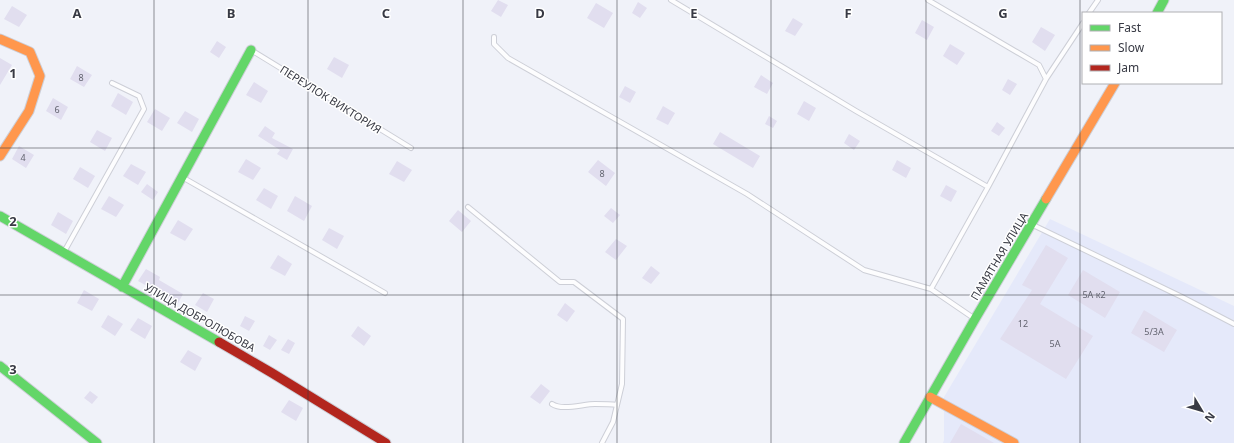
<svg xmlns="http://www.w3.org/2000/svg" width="1234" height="443" font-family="'Noto Sans',sans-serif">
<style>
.built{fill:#e5e9fa}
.building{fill:#e1deef}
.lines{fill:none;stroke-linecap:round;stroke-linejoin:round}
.lane-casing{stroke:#cdcfd7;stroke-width:6}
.fast-casing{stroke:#cdcfd7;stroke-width:11}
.slow-casing{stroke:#cdcfd7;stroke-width:11}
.jam-casing{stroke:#cdcfd7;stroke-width:11}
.lane{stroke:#fdfdfe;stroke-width:4}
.fast{stroke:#63d668;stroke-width:9}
.slow{stroke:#ff974d;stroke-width:9}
.jam{stroke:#b3261e;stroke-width:9}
.grid{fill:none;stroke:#383a44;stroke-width:1;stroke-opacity:0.55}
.labels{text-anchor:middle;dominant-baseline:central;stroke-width:3;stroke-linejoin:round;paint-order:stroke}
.number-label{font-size:9px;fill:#62636f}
.street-label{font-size:11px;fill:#383a44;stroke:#fff}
.grid-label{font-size:13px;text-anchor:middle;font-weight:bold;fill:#383a44;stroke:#fff;stroke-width:3;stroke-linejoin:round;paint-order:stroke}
</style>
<rect width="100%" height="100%" fill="#f0f2f9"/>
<path class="built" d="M1050,219L1234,306V443H943L944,440V397Z"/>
<path class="building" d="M498,0L508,5L501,17L491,11Z
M638,2L647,8L640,18L632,13Z
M596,3L613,13L604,28L587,18Z
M12,6L27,15L19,27L4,19Z
M793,18L803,24L795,36L785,31Z
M922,20L934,27L927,40L915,33Z
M1041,27L1055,35L1045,51L1032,42Z
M217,41L226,47L219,58L210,52Z
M950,44L965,53L957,65L943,56Z
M334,57L349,65L342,78L327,69Z
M0,58L12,65L0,85Z
M77,66L92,75L84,87L70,79Z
M761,75L773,83L767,94L754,87Z
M1008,79L1017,84L1010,95L1002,90Z
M254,82L268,91L261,103L246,95Z
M625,86L636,92L630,103L619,97Z
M118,93L133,102L126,115L111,106Z
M53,98L68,107L61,120L46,111Z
M804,101L816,108L809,121L797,114Z
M663,106L675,113L668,125L656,119Z
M155,109L170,118L162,131L147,122Z
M185,111L199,119L192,132L177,123Z
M769,116L777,121L773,128L765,124Z
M997,122L1005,128L999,136L991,131Z
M265,126L275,133L272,138L293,149L287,160L277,154L280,150L258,136Z
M97,130L112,138L105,151L90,142Z
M720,132L760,156L753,168L713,144Z
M849,134L860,141L854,150L844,143Z
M19,146L34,155L26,168L12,159Z
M246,159L261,168L253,180L238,172Z
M598,160L615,173L606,186L588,172Z
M897,160L911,168L906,178L892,170Z
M397,161L412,170L404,182L389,174Z
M131,164L146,172L138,185L123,176Z
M80,167L95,176L88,188L73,179Z
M147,184L158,192L153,200L141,192Z
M946,185L957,191L951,202L940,196Z
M264,188L278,196L271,209L256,200Z
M109,196L124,205L116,217L101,209Z
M295,196L312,206L304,221L287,211Z
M611,208L620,215L613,223L604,216Z
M458,210L471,221L462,232L449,221Z
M58,212L73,221L66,234L51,225Z
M178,220L193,229L185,241L170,233Z
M329,228L344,236L337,249L322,240Z
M616,239L627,246L616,260L605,252Z
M1046,245L1068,258L1040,304L1093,336L1066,379L1000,339L1032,290L1022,285Z
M278,255L292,264L285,276L270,268Z
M651,266L660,273L651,284L642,278Z
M146,269L160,277L159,280L183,294L176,307L161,298L163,295L138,281Z
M1083,270L1120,292L1105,318L1068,295Z
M84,290L99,299L92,311L77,303Z
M203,293L214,299L207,312L195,305Z
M565,303L575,311L567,322L557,315Z
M1144,310L1177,330L1164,352L1131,333Z
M108,315L123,324L115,336L101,327Z
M245,316L255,321L249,331L240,326Z
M138,318L152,326L145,339L130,330Z
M358,326L371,336L364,346L351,336Z
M269,335L277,340L270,350L263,346Z
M288,339L295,343L289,354L281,350Z
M188,350L202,358L195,371L180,362Z
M541,384L550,391L540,404L530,397Z
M90,391L98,397L92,404L84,398Z
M289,400L303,408L296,421L281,412Z
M961,424L994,443H950Z"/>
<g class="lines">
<defs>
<path id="lane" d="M671,0L856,111L988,187L931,289
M928,0L1039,65L1046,79L988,187
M1089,13L1098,0
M494,37V44L508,58L747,194L864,270L931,289L975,319
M251,50L411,148
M1046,79L1083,23
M182,177L385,293
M468,207L560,282H574L623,319L622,384L613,422L602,443
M1033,225L1182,297L1234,324
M64,252L144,109L139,96L112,83
M552,404C562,411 583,404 595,404C602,404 610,404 617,405"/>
<path id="fast" d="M1157,13L1164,0
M0,216L219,342
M122,287L251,50
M0,366L97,443
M904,443L975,319L1046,199"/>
<path id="slow" d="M0,39L30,52L40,76L29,111L0,156
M1046,199L1115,83
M930,397L1014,443"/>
<path id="jam" d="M219,342L272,373L386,443"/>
</defs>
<use href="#lane" class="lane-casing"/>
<use href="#fast" class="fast-casing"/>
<use href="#slow" class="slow-casing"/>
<use href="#jam" class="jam-casing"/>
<use href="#lane" class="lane"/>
<use href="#fast" class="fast"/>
<use href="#slow" class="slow"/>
<use href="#jam" class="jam"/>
</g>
<path class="grid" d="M154,0V443M308,0V443M463,0V443M617,0V443M771,0V443M926,0V443M1080,0V443M0,148H1234M0,295H1234"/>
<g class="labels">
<g class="number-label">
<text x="81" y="77">8</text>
<text x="57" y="109">6</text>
<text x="23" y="157">4</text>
<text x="602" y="173">8</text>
<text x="1094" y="294">5А к2</text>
<text x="1023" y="323">12</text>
<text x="1154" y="331">5/3А</text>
<text x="1055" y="343">5А</text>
</g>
<g class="street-label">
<text transform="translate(331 99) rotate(32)">ПЕРЕУЛОК ВИКТОРИЯ</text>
<text transform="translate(999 256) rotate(-59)">ПАМЯТНАЯ УЛИЦА</text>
<text transform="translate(200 317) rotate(30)">УЛИЦА ДОБРОЛЮБОВА</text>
</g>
</g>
<g class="grid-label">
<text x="77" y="18">A</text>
<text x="231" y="18">B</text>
<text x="386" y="18">C</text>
<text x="540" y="18">D</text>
<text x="694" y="18">E</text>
<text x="848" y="18">F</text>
<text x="1003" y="18">G</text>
<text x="13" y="78">1</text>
<text x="13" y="226">2</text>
<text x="13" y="374">3</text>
</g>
<rect x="1082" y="12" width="140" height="72" fill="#ffffff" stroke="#afb0b4"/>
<rect x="1090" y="25" width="20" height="6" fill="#63d668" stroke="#afb0b4"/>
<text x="1118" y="32" font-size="12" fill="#383a44">Fast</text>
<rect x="1090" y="45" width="20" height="6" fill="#ff974d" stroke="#afb0b4"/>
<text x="1118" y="52" font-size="12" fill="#383a44">Slow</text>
<rect x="1090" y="65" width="20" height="6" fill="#b3261e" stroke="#afb0b4"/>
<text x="1118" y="72" font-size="12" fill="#383a44">Jam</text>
<g transform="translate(1202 411) rotate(128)" stroke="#ffffff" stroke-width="3" paint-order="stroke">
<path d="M0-3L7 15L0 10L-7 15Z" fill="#383a44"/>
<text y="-6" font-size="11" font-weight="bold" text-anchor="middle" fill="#383a44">N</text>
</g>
</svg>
